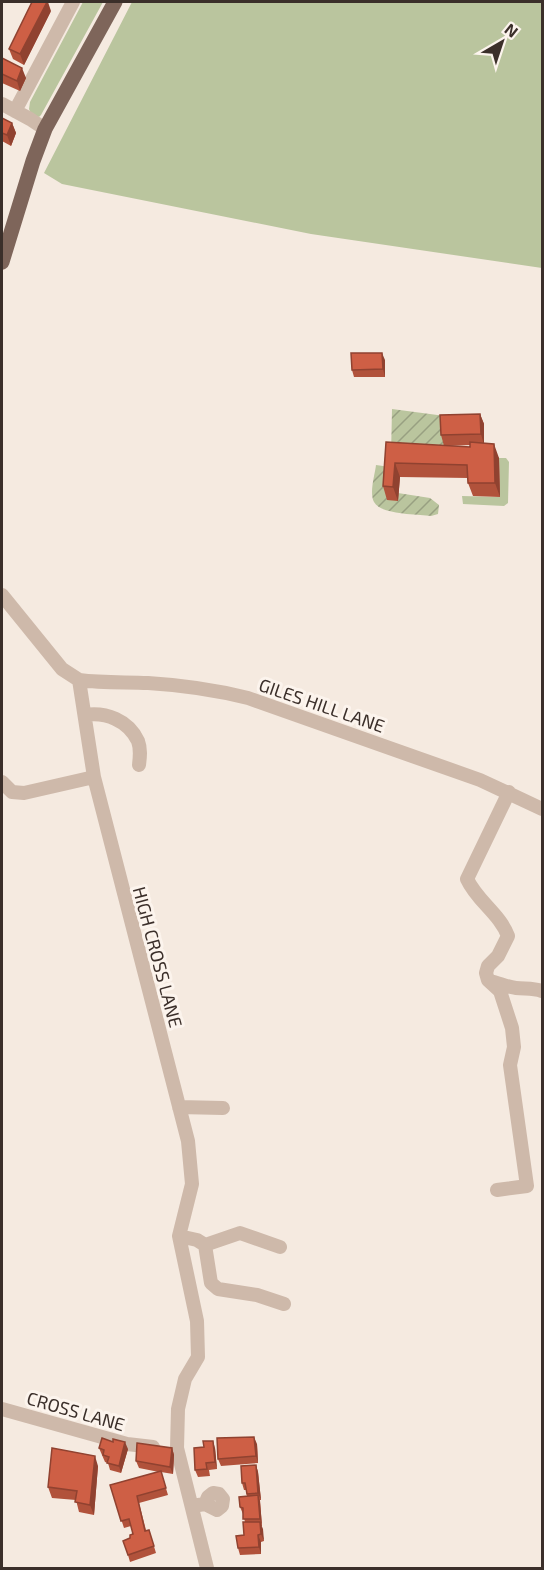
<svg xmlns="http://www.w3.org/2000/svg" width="544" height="1570" font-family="'Exo 2',sans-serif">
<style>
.grass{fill:#bac59e}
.garden{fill:url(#garden-furrows)}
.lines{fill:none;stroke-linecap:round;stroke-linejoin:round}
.minor{stroke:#ceb9aa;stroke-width:14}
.major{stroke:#7e655a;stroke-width:15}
.wall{fill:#b1523b;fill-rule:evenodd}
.shaded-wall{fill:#904230}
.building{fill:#ce5f45;stroke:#904230;stroke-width:1.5}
.labels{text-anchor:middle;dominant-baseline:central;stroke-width:6;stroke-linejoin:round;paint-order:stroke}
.street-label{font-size:18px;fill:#3b2f2a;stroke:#fcf4ed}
</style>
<defs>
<pattern id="garden-furrows" width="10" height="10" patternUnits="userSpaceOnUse" patternTransform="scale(1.5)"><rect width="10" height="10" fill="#bac59e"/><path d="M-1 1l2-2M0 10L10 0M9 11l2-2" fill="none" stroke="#98a081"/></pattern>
</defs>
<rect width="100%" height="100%" fill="#f5eae0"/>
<path class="grass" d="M83,2H103L41,115L39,117L31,114L29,109L30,102Z
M132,2H542V268L311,234L62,184L44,173Z
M499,458H506L509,462L508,503L504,506L463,504L462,496L500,497Z"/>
<path class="garden" d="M392,409L445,416L444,446L391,456Z
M376,465L390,467L398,493L430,498L439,505L438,514L431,516C417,514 381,515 374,502C369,493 375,474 376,465Z"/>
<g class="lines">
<path class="minor" d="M2,104L30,119L45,129
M15,111L73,2
M2,595L62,669L79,680L94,777L188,1141L192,1184L179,1236L197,1321L198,1357L185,1379L178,1409L177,1448L207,1568
M79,680C102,683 124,682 148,683C181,685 216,690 248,698L480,780L542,809
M85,715C106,712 128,720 138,741C141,749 140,757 139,765
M2,782L12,792L24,793L94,777
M490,981C499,983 507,987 516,988C526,989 533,988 542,991
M179,1107L223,1108
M497,1190L527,1186L510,1065L514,1047L512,1028L500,991L488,980L486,973L488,966L498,956L508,936C500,914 477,901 467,879L509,792
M179,1236L197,1240L205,1245L211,1283L218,1289L257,1295L284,1304
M205,1245L240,1233L280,1247
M2,1409L127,1444L153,1447
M192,1506L205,1504L208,1497L213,1493L219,1494L223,1499L222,1506L217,1510L205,1504"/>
<path class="major" d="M2,262L33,161L45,129L115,2"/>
</g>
<path class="wall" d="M51,11L24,65L13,59L9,49Z
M2,58L26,78L20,91L2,83Z
M2,118L12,123L16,133L11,146L2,141Z
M385,360V377H354L352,370Z
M480,414L484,424V443L499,458L500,497L473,496L468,483V478L400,477L398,501L387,500L383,486L386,442L444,446L441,435ZM470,445V447L447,446Z
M257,1444L258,1463L221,1466L218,1459Z
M99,1448L128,1449L121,1473L110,1470L108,1463L105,1462Z
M172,1448L174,1455L173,1474L161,1472L168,1495L139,1503L146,1530H149L156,1553L130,1562L128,1555L130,1538L133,1534L131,1526L124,1528L110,1485L159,1472L139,1468L136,1461Z
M215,1448L217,1469L209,1470L210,1476L198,1477L195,1470Z
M256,1465L258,1472L261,1500H260L262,1526H261L264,1541L261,1542V1554L240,1555L238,1548L244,1535L245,1522L243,1514L240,1507L247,1496L246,1490H244L242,1483Z
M98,1466L94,1515L79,1512L76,1500L52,1498L48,1487Z"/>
<path class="shaded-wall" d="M47,2H48L51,11L24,65L20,54Z
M22,68L26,78L20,91L17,81Z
M12,123L16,133L11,146L7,135Z
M382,353L385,360V377L383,369Z
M480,414L484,424V445L481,434Z
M494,444L499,458L500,497L495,483Z
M395,463L400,477L398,501L393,487Z
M254,1437L257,1444L258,1463L256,1456Z
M213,1441L215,1448L217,1469L215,1462Z
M125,1442L128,1449L121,1473L119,1466Z
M172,1448L174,1455L173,1474L170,1467Z
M95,1456L98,1466L94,1515L90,1505Z
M256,1465L258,1472L261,1500L258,1493Z
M258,1495L260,1502L262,1526L260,1519Z
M260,1522L263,1529L264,1541L261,1534Z
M258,1535L261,1542V1554L259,1547Z"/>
<path class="building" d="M32,2H47L20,54L9,49Z
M2,58L22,68L17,81L2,74Z
M2,118L12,123L7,135L2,133Z
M351,353H382L383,369L352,370Z
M480,414L481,434L441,435L440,415Z
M386,442L470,447V442L494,444L495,483H468L467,465L395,463L393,487L383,486Z
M254,1437L256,1456L218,1459L217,1438Z
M102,1438L113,1442V1439L125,1442L119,1466L107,1463L109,1457L103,1455L104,1450L99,1448Z
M203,1441H213L215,1462L206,1463L207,1469L195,1470L194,1448L204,1447Z
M137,1443L172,1448L170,1467L136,1461Z
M52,1448L95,1456L90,1505L75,1502L77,1491L48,1487Z
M256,1465L258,1493L247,1494L245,1483H242L241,1466Z
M161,1471L166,1488L137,1496L145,1531L149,1530L154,1546L128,1555L123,1541L130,1538V1535L133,1534L129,1519L121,1521L110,1485Z
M258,1495L260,1519H243V1508L240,1507L239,1497Z
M243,1522H260L261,1534L258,1535L259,1547L238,1548L236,1536L244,1535Z"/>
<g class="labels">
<g class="street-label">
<text transform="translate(322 705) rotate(19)">GILES HILL LANE</text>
<text transform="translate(158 957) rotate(75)">HIGH CROSS LANE</text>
<text transform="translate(76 1411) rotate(16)">CROSS LANE</text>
</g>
</g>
<rect width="544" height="1570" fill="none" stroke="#3b2f2a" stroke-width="6"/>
<g transform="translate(502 42) rotate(39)" stroke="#fcf4ed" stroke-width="4.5" paint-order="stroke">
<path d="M0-4.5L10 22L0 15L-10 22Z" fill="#3b2f2a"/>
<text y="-9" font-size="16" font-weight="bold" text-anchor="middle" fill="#3b2f2a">N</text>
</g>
</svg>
